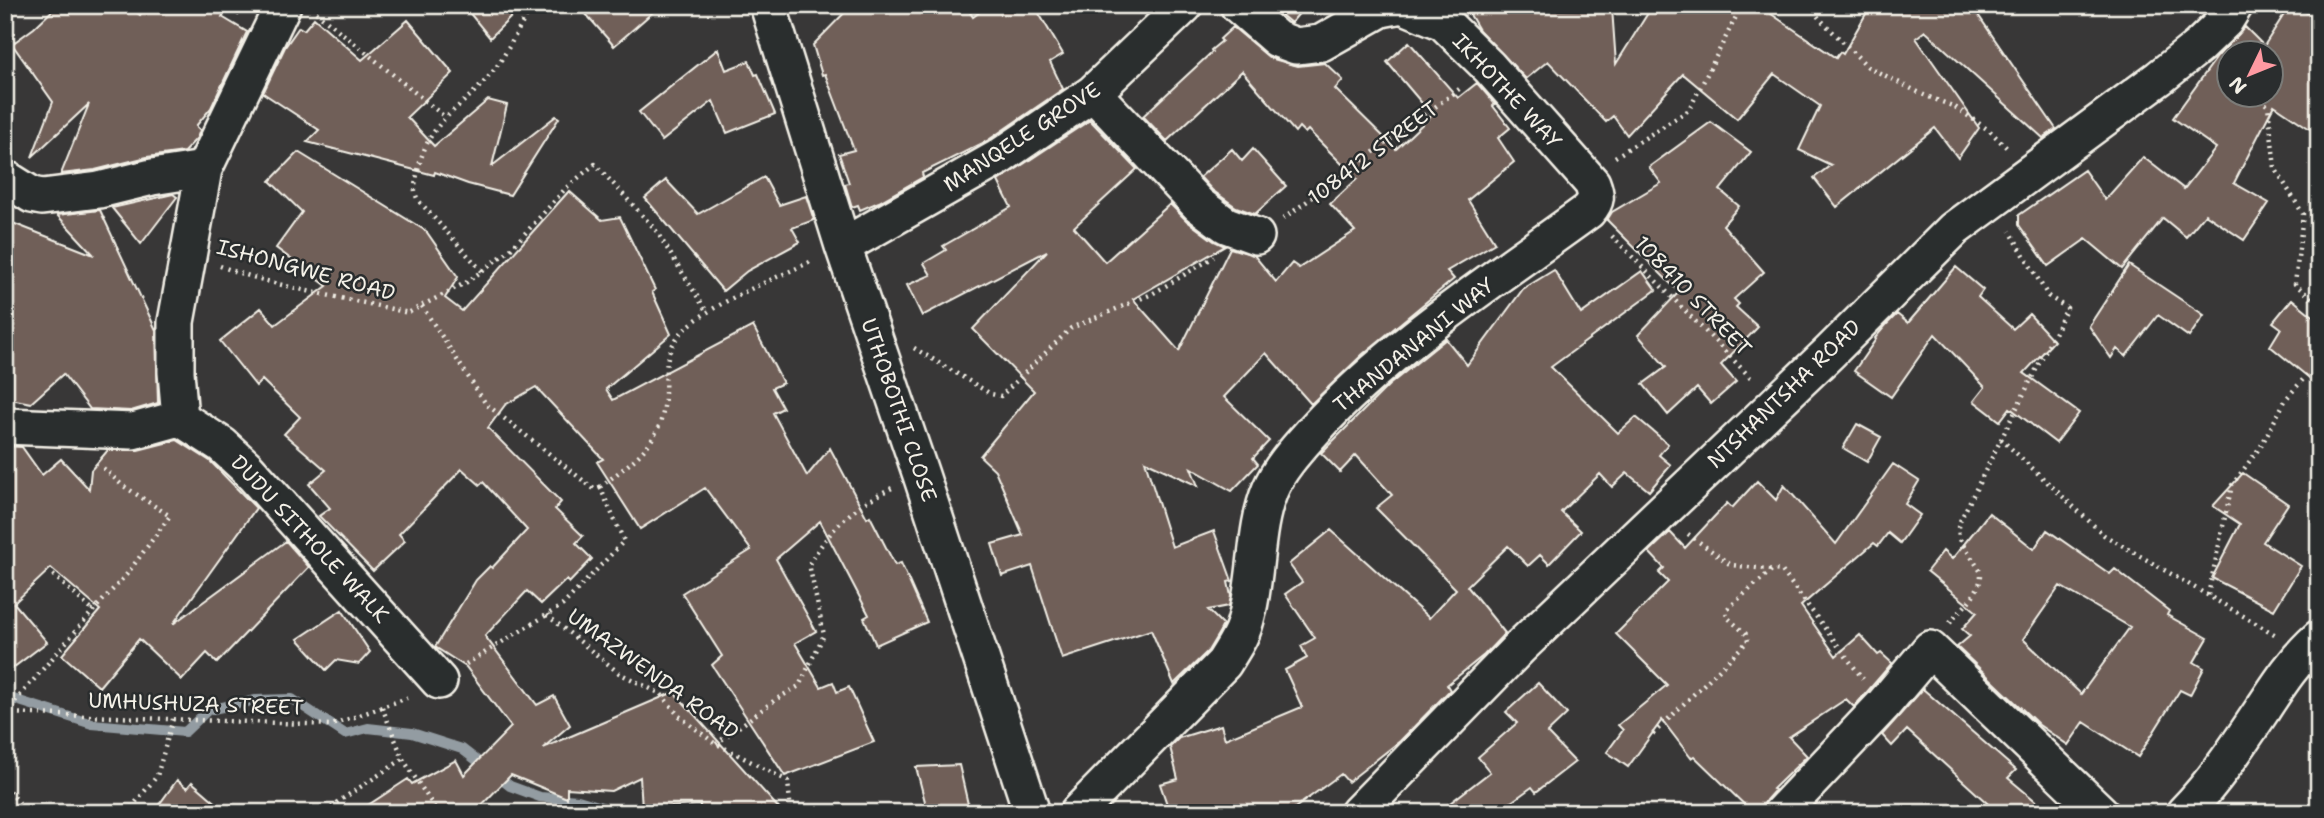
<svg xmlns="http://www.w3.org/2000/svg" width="2324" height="818" font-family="'Shantell Sans',sans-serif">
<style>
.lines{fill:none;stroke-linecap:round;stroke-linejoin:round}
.stream{stroke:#939ca2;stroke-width:10}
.building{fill:#705e59;stroke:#f4f1e8;stroke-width:2;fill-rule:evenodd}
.minor-casing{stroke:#f4f1e8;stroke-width:40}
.path{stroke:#f4f1e8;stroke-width:4.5;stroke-dasharray:2 5;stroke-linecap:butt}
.minor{stroke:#2a2d2e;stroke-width:35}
.labels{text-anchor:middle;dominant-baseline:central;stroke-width:5;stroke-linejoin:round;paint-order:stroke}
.street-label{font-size:21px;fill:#f4f1e8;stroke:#2a2d2e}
</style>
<rect width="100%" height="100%" fill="#383737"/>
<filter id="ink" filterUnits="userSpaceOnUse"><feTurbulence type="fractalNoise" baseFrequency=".0143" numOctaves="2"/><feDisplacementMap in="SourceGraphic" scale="14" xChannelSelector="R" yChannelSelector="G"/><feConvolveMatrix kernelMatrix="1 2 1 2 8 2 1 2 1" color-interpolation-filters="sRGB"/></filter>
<g filter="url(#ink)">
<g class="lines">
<path class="stream" d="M5,704L10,698L92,724L185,732L208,710L256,700L292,699L345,734L368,728L412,733L462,749L510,786L540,797L578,800L622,813"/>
</g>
<path class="building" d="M58,5H126L140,15L148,5H229L222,17L247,32L211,108L196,126L200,130L197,138L184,152L147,157L95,170L61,174L89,104L32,157L53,102L12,44L34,28Z
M463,5H523L490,38Z
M578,5H661L614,46Z
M852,5H965L973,17L989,5H1034L1063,54L1050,62L1063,89L987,141L922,173L923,177L879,202L860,210L858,205L852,207L845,184L849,183L839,154L854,150L825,74L822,75L813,45Z
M1269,5H1306L1291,23Z
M1653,5H1758L1836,58L1840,52L1843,54L1871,5H1955L1974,9L2056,129L2043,138L1925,31L1916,38L1979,128L1958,158L1935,128L1837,207L1814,178L1831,165L1799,150L1820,106L1774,74L1737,119L1683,74L1627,135L1613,116L1606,122L1548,61L1526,79L1479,30L1469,13L1612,8L1616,64Z
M2290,5H2295L2319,21V135L2274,105L2234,183L2269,203L2244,240L2205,214L2186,237L2163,218L2122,269L2086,239L2048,266L2019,225V215L2084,170L2105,200L2143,157L2184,189L2216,148L2173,118L2217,57L2245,27L2264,46ZM2230,52H2272V94H2230Z
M314,18L362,60L408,20L453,73L407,117L434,146L488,100L507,105L492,166L556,116L559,118L510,195L468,184L435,172L434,175L307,142L319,130L263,93L285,47L299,27L304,30Z
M1233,27L1270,58L1298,66L1325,63L1343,80L1335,89L1396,149L1432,115L1387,62L1409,42L1458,98L1477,83L1495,104L1493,106L1510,128L1498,138L1514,162L1468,200L1495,243L1447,271L1454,279L1363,354L1311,404L1266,353L1224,397L1269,441L1253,458L1258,464L1232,491L1191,468L1198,486L1145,461L1172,547L1214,531L1232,581L1228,582L1231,596L1229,606L1208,610L1223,625L1220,631L1208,651L1174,684L1151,630L1062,659L1032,566L1002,576L992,544L1023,535L995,470L980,456L1034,391L973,329L1047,251L922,316L907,285L931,275L924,263L946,250L943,246L1011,207L998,181L1090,120L1137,169L1074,227L1105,262L1170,204L1187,221L1214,241L1225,246L1133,299L1179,351L1230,248L1254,255L1276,282L1292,263L1299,268L1355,231L1330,204L1357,179L1308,130L1305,133L1299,127L1295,132L1242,71L1167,141L1143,116L1212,52L1211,50L1222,41L1220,39Z
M718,49L726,70L749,61L755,75L758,74L775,114L727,133L713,101L662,141L639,112Z
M1711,122L1751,152L1720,190L1739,206L1723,225L1764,272L1734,299L1739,304L1736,307L1758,327L1721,365L1736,382L1711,404L1697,388L1668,415L1643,384L1666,367L1638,335L1679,292L1607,220L1612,212L1661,183L1649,167Z
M1232,149L1242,161L1253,149L1286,186L1255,214L1236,207L1212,190L1200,177Z
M298,152L426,231L458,277L445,298L462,311L569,191L602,220L620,217L655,290L652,292L671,334L606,389L613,400L753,326L783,383L772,388L783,408L773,413L807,476L830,448L867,518L870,516L895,565L901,563L927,622L876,645L864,618L869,615L820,521L776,559L816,631L795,643L821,687L833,682L837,692L849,687L874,742L785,776L712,665L722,656L682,593L751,550L705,488L640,529L597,462L603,459L536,387L505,405L488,428L561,502L555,509L583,536L576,543L592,559L569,583L566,580L541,604L527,591L485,636L537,705L554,696L570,725L543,748L674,692L783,813H700V805L642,808L640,777L611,791L567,788V798L511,775L474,813H356L408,779L412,784L456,760L464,775L511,727L466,667L435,647L476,580L490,566L492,568L527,530L483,482L480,485L462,469L399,534L405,541L373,571L319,516L330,508L309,484L326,470L284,434L300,417L262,380L256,386L220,341L261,308L275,325L327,286L276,248L302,212L270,181Z
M764,177L779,205L806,196L814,220L792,228L800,242L747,271L723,291L645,198L666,180L698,214Z
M173,194L177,197L141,244L112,208Z
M100,210L156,330L158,403L131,411L90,409L63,374L31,403L5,398V220L94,255L57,215Z
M2129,265L2204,315L2189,337L2158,315L2126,356L2117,349L2111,358L2089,326Z
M1956,267L1983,290L1978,297L2013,329L2029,314L2054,341L2024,373L2079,413L2056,443L2010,408L2000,421L1974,401L1985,387L1935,334L1891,397L1854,371L1876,339L1875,338L1886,325L1897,314L1908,323Z
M1554,270L1581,314L1642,271L1656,290L1551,367L1618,433L1636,417L1668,444L1659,455L1671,465L1649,491L1627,473L1612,487L1600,474L1561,512L1581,531L1549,564L1540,555L1528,566L1508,546L1467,586L1505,633L1484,655L1447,685L1450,690L1400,741L1348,782L1341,774L1288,813H1170L1160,784L1178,779L1170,747L1179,738L1221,725L1225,739L1302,707L1285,670L1307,658L1301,646L1315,638L1285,594L1302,582L1289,564L1331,530L1429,618L1456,589L1376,508L1392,495L1356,455L1340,472L1321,453L1389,385L1446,339L1467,365L1523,289Z
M2292,299L2319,321V386L2270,346L2281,328L2273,322Z
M1857,424L1881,437L1867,462L1843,448Z
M177,440L210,461L256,508L173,624L286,541L309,567L217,663L207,653L182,680L139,639L99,687L62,655L100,610L51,568L14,603L47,642L5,674V446L22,447L42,475L61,459L89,489L91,470L108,450H138Z
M1893,464L1919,481L1905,504L1920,515L1900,543L1888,533L1878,546L1874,543L1801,606L1836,656L1860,635L1878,655L1881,653L1892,663L1854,707L1846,699L1789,737L1807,756L1773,789L1775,790L1766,800L1759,813H1753L1694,756L1691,758L1662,720L1628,767L1607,752L1623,730L1618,725L1667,685L1616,634L1668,582L1659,573L1664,568L1649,552L1670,532L1685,548L1727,503L1732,508L1757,481L1776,500L1784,485L1836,544Z
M2243,473L2288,504L2263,542L2301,566L2274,610L2212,578L2240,524L2213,506Z
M1989,513L2034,549L2047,530L2110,574L2115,569L2169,611L2167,615L2208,638L2194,662L2204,668L2190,695L2180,690L2138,757L2084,722L2068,745L2039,725L1957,647L1970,636L1962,629L1977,612L1927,571L1943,551L1952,559ZM2060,586L2130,627L2081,694L2023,639Z
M342,610L370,652L359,664L336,660L326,670L298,639Z
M1538,683L1567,714L1547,733L1575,762L1536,792L1532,787L1496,813H1437L1490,772L1478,757L1517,723L1506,712Z
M1923,689L2016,770L2008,778L2050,813H1998L1907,730L1892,746L1882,735Z
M959,765L970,813H928L916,767Z
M177,780L187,788L192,782L228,813H153Z"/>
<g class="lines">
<defs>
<path id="minor" d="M283,5L204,169L176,322V372L180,418L222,445L247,468L439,681
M768,5L843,246L921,475L1032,813
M1093,93L1199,205L1226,225L1256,236
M5,178L32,195L42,197L99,190L152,177L204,169
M843,246L998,158L1093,93L1185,5
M5,426L133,431L180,418
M1077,813L1224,663C1231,651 1240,639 1244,626C1258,583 1253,531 1270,490C1279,468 1298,448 1314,430C1391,345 1495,279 1588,211C1597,201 1597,196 1592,183L1489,67L1443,22L1402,5L1381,9L1321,43L1296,46L1277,39L1238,5
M1358,813L1520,647L1829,353L1954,229L2159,78L2199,46L2225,21L2235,5
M1781,813L1883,705L1930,649L2101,813
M2184,813C2214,782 2238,746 2262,710C2279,684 2295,659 2319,638"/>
</defs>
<use href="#minor" class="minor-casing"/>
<path class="path" d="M227,5L240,15
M1809,5L1819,18L1868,67L1924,95L1955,107L1990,131L2007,148
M316,12L445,117
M2255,94L2268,106L2275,168L2303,214L2295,284L2319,305
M1615,157L1689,110L1742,5
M1283,219L1462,87
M1612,236L1753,380
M220,266C280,289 345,297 408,313L467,282L510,250L567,187L595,164L655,229L707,312
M482,271L418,200C413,191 415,185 417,175C428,117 459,113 491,74C508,53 518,27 534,5
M422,306L486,404L594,489L600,487
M914,348L991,394L1001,396L1071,328L1152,294L1214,257
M2001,439L2104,535L2276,635
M600,487C634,460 664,443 665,394C666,373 664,356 677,338C698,308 777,278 812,261
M1688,534L1731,565L1782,571L1863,679
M53,575L93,611
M2208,595L2232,485L2261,446L2286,399L2319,361
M547,615L619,673L661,694L679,716L713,742L788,781L791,813
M1950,623C1962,608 1982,592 1981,572L1959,538L1958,525L2067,308L2048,296L2010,231
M466,664L563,605L624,541L600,487
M382,707L403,759L438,813
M6,712L93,611L127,574L170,516L122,485L101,466
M5,713L332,725L407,698
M1653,734L1748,641L1746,634L1727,617L1726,610L1773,569
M716,744L775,700L799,686L824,635L809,564C830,529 854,505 892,488
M5,786L28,813
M127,813L157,776L173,719
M327,813L336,803L403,759"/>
<use href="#minor" class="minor"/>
</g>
</g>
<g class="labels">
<g class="street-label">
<text transform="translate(1507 91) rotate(47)">IKHOTHE WAY</text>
<text transform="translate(1022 137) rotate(-33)">MANQELE GROVE</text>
<text transform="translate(1373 153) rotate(-37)">108412 STREET</text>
<text transform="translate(306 270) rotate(15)">ISHONGWE ROAD</text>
<text transform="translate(1693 296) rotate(46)">108410 STREET</text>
<text transform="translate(1414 345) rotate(-39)">THANDANANI WAY</text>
<text transform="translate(1784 394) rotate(-44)">NTSHANTSHA ROAD</text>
<text transform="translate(899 410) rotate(71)">UTHOBOTHI CLOSE</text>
<text transform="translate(310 539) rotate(47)">DUDU SITHOLE WALK</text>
<text transform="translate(653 674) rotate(36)">UMAZWENDA ROAD</text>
<text transform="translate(196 704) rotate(2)">UMHUSHUZA STREET</text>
</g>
</g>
<rect width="2324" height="818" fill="none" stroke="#2a2d2e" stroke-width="28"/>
<rect x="14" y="14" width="2296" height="790" fill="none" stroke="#f4f1e8" stroke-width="2.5" filter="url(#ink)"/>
<g transform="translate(2250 74) rotate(227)"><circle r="33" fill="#2a2d2e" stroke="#7b7b78" stroke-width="2"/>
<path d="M0-5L12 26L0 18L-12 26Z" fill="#ff9aa2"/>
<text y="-10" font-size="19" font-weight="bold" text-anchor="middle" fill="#f4f1e8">N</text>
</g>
</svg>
